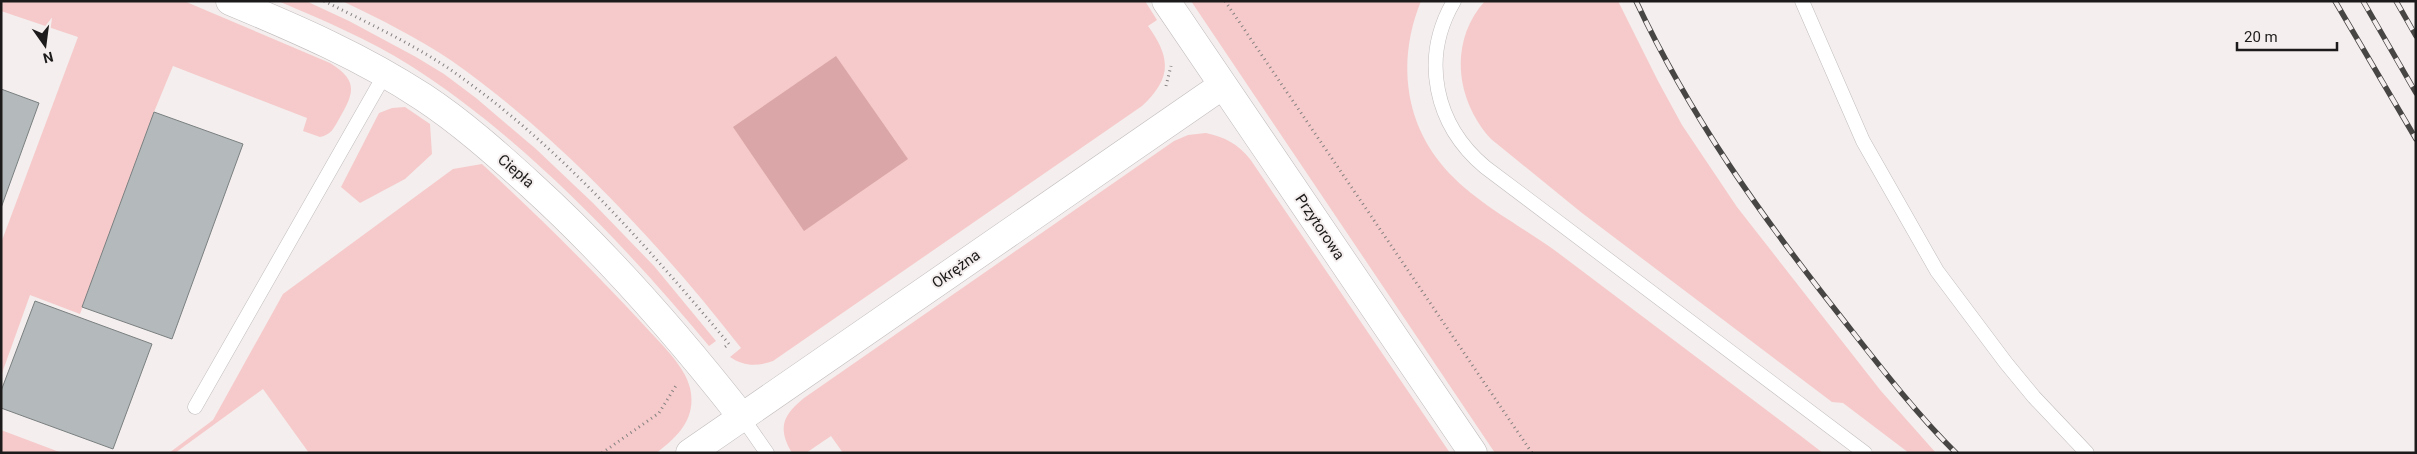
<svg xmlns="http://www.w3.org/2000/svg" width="2417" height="454" font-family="Roboto,sans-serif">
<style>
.green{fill:#f6caca}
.water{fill:#daa6a7}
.building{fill:#b4babb;stroke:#7a7f80}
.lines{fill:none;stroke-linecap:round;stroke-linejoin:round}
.lane-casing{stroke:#c1bcbc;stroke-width:15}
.street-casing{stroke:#c1bcbc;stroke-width:29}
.path{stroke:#858181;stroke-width:3;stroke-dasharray:1 4;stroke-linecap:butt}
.lane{stroke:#fff;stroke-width:14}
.street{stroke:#fff;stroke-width:28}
.rail-casing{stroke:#484545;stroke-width:5.5}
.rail{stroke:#f4eeee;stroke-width:4;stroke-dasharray:11;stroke-linecap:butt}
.labels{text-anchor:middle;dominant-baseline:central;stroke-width:4;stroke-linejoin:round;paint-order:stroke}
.street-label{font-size:15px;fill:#1c1a1a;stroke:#f4eeee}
</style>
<rect width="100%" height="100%" fill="#f4eeee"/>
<path class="green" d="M1,1H184L330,63C359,81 354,93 339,119C334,128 331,135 320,137L303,131L307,118L173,66L154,112L80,314L30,295L1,376V243L78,37L1,11Z
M278,1H306L349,21L416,57L444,74L476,98L536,149L593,203L654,266L716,341L709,346C626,246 521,136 411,66C370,40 323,20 278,1Z
M342,1H1145L1157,20L1148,26C1171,58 1172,78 1142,106L773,361C757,367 743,366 730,357L741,348C660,244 560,137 452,61C418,38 380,19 342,1Z
M1191,1H1421C1400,52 1402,110 1435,156C1465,198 1516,222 1557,252C1646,319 1735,386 1823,453H1495Z
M1485,1H1618L1658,81L1682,125L1737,207L1881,391L1936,453H1909L1843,403L1832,402L1582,213L1491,139C1456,101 1448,42 1485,1Z
M405,107L430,124L432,154L405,179L360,203L341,187L379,113L392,108Z
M1206,133C1225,137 1238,144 1250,159L1450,453H843L831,436L806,453H792C777,428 783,415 804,398L1174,141L1188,135Z
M482,164C537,215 590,267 641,322C656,339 685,365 690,388C697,418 678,437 656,453H309L263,389L175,453H169L213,420L283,294L453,169Z
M1,430L62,453H1Z"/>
<path class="water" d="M836,56L908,159L804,231L733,127Z"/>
<path class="building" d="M1,89L39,103L1,208Z
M154,112L243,144L172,339L82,307Z
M35,301L152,344L113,449L1,408V391Z"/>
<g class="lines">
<defs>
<path id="lane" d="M1454,1C1420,59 1435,125 1485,167L1865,453
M1802,1L1863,141L1937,271L2006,363L2034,397L2087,453
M195,407L385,74
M742,417L767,453"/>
<path id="street" d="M230,1C297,29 362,57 423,97C461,122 497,154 531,185C609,256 677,334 742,417
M1166,1L1473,453
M690,453L1223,85"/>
</defs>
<use href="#lane" class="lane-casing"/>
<use href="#street" class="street-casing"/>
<path class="path" d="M324,1C366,22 409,42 448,68C557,143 645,244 729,344L725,347
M1225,1L1532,453
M1166,86L1171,66
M602,453L659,413L677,384"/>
<use href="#lane" class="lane"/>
<use href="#street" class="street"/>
<defs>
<path id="rail" d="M1636,1C1691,118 1762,217 1841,317C1878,364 1914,411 1956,453
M2335,1L2416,139
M2363,1L2416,93
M2396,1L2416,36"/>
</defs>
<use href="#rail" class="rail-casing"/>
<use href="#rail" class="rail"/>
</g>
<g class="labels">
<g class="street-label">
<text transform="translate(516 171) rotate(41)">Ciepła</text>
<text transform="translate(1320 227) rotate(56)">Przytorowa</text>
<text transform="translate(956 269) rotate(-35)">Okrężna</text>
</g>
</g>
<rect width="2417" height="454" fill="none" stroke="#1c1a1a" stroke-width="5"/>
<g transform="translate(45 45) rotate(166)" stroke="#f4eeee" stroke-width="4" paint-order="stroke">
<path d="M0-4L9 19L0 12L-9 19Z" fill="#1c1a1a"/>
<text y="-8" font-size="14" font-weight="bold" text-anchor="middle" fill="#1c1a1a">N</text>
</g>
<path d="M2237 42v8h100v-8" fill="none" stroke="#1c1a1a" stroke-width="2.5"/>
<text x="2244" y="42" font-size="15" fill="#1c1a1a" stroke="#f4eeee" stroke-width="4" paint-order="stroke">20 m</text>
</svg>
